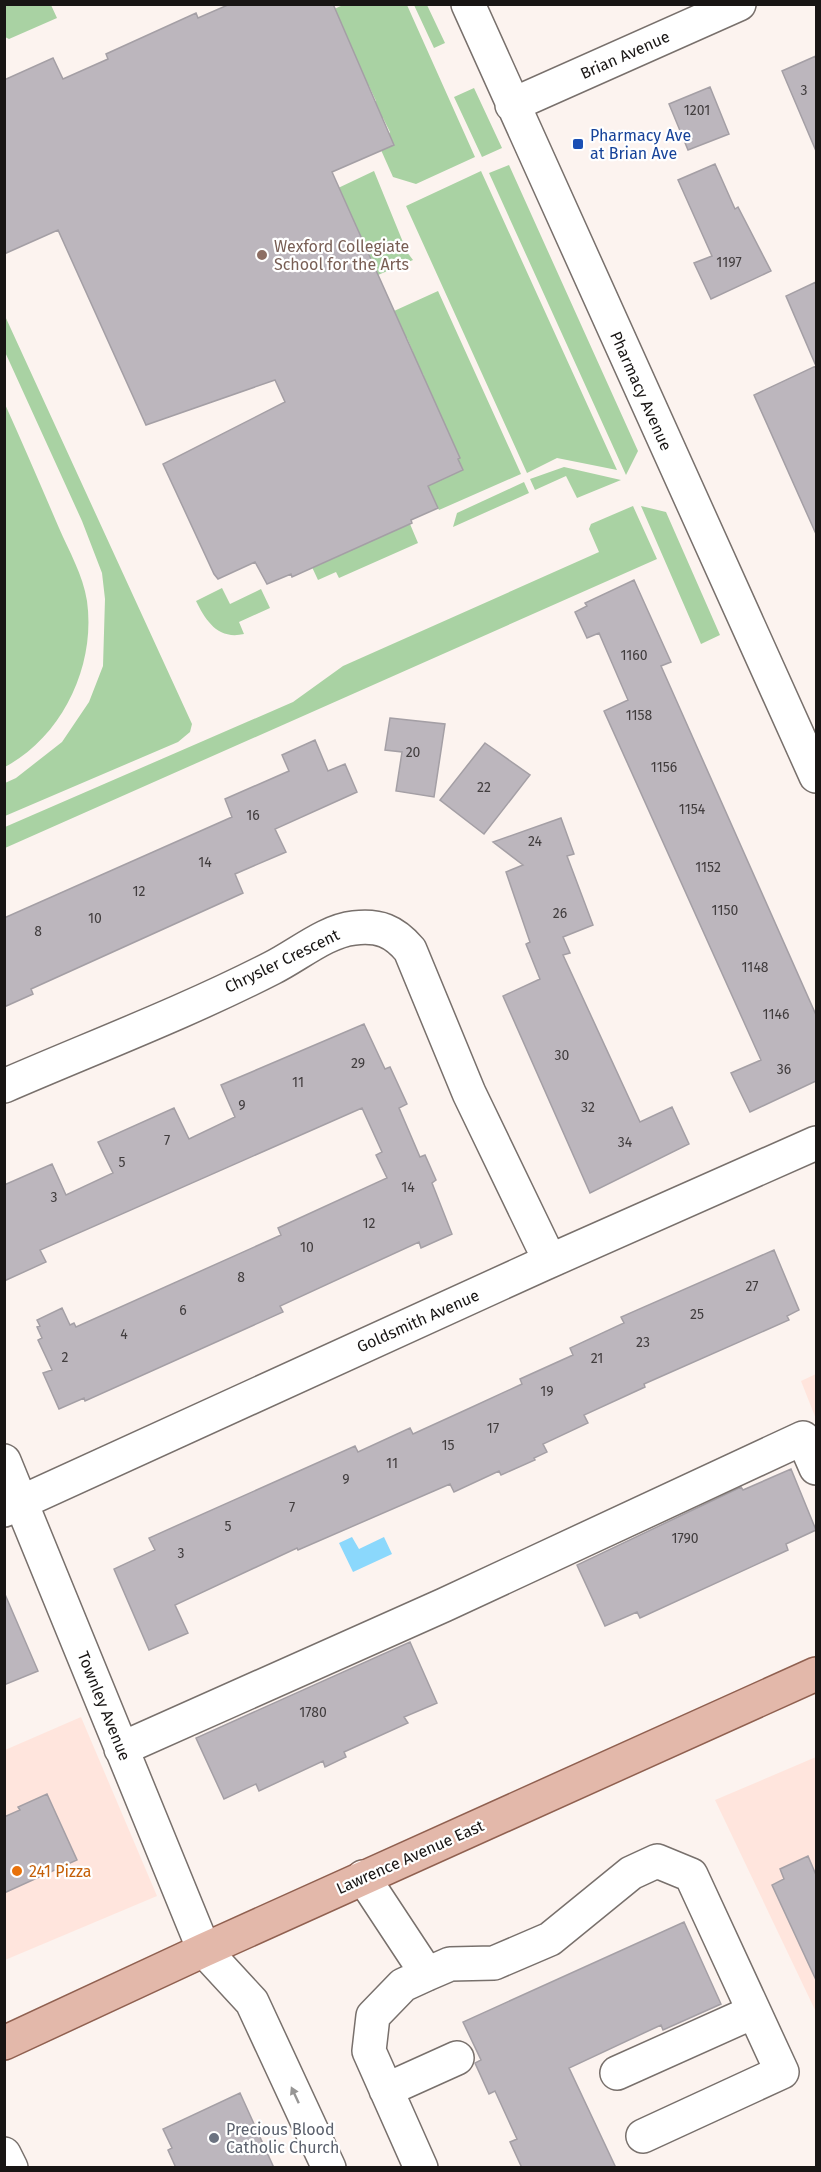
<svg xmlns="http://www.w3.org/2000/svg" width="821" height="2172" font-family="'Fira Sans',sans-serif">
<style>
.commercial{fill:#ffe5dd}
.green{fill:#a9d2a3}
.water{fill:#8bd8fc}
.building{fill:#bcb6bd;stroke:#a49fa5;stroke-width:1.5}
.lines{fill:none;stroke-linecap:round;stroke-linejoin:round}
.minor-casing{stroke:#78706c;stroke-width:36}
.major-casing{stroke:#906050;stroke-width:36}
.minor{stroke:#fff;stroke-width:33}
.major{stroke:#e3b8aa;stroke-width:33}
.oneway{fill:#979695}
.transit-dot{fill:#1a4fb4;stroke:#fff;stroke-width:2}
.education-dot{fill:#8d6e63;stroke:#fff;stroke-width:2}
.food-dot{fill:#e8710a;stroke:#fff;stroke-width:2}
.worship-dot{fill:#6b7280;stroke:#fff;stroke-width:2}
.labels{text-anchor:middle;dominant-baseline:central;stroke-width:4.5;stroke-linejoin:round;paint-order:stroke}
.number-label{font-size:14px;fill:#413d3e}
.street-label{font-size:16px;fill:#181514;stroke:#fff}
.transit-label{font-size:16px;fill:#164399;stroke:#fff;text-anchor:start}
.education-label{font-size:16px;fill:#785e54;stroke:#fff;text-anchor:start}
.food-label{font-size:16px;fill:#c56008;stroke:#fff;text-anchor:start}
.worship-label{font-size:16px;fill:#5b616d;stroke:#fff;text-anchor:start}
</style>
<rect width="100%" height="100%" fill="#fcf3ef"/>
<path class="commercial" d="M816,1374V1419L801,1381Z
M81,1717L157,1896L5,1960V1750Z
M816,1757V2012L715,1800Z"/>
<path class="green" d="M4,5H51L57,18L9,39L5,37Z
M343,5H407L475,157L416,184L393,177L381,150L390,132L383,118H381L374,103L376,101L369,86L367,87L348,39L332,10Z
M414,5H427L445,43L434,48Z
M474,88L502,148L482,157L454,97Z
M509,165L638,451L626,475L489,173Z
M374,171L407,252L413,260L378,275L336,189Z
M481,171L617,470L557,458L527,473L406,206Z
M438,291L521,474L439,510L428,486L460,458L453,443H450L438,409H435L423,374L410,354L413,352L407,338H404L394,311Z
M5,316L192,724L190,732L178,742L5,816V783L16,778L62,742L89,702L103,666L105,599L102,573L82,521L5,352Z
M4,402C23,444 41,486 59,528C69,551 83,575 87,601C96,665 63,736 5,767Z
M564,467L621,480L577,498L566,476L535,490L530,479Z
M524,482L529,493L453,527L457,513Z
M633,506L657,559L5,848V827L293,702L343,666L599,552L589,529L591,524Z
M641,506L666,512L720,635L701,644Z
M410,524L418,543L339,578L336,572L318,580L311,565Z
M222,588L230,604L261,589L270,608L239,622L244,634C218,640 206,621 196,601Z"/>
<path class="water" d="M352,1537L359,1549L384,1537L392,1554L353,1572L339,1543Z"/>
<path class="building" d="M230,4H333L394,145L332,172L460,458L458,459L463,470L428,486L438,508L411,520L412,523L292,577L291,574L267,584L255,562L218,579L214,574L163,464L285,402L275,380L146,425L58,230L4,254V80L53,58L63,79L108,59L106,54L196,13L198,18Z
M816,56V151L782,71Z
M710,87L729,134L688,150L669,104Z
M715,164L735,209L738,207L771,271L711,299L694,263L712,256L678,180Z
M816,282V534L754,395L816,366L786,296Z
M634,580L671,662L661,666L816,1015V1081L750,1112L731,1073L761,1060L604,711L628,700L599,633L587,638L575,612L587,606L585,603Z
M390,718L445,724L434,797L396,791L402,752L385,750Z
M315,740L328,771L345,764L357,792L275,829L286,852L235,874L243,893L31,989L33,994L4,1007V918L232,817L225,799L289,771L282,755Z
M485,743L530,775L484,834L440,800Z
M561,818L574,854L567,856L593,925L563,937L570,953L563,955L640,1122L672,1107L689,1144L590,1193L503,996L540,979L526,944L530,942L506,872L523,865L493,842Z
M364,1024L385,1069L390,1067L407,1104L399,1108L420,1157L425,1155L436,1180L432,1183L452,1234L421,1248L419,1242L280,1306L283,1312L85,1401L84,1398L59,1409L43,1373L52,1370L38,1340L42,1338L37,1327L40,1326L37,1320L62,1308L70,1325L74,1323L76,1327L281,1235L278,1228L387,1178L376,1155L382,1152L362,1108L40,1250L46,1262L4,1281V1185L52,1164L66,1195L113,1173L98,1142L174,1108L189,1139L235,1117L221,1085Z
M774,1250L799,1310L787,1316L789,1320L644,1384L645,1387L584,1415L588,1423L543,1444L547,1452L534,1458L535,1460L501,1475L499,1471L454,1492L450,1484L298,1550L297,1548L175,1605L188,1633L149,1650L114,1569L155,1550L149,1538L355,1446L358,1452L410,1428L413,1434L470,1408L522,1384L520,1379L573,1355L570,1348L624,1323L621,1317Z
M791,1469L816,1530L786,1544L788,1550L640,1618L637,1612L605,1626L577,1565L741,1487L743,1490Z
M4,1592L38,1671L4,1685Z
M410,1642L437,1703L404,1717L408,1723L344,1752L346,1757L325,1767L323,1761L259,1791L256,1784L224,1799L196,1738Z
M47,1794L77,1860L4,1893V1817L20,1810L18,1807Z
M808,1856L816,1875V1980L772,1885L784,1879L780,1869Z
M684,1922L721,2004L663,2030L661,2025L569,2068L616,2168H522L510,2142L517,2139L495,2091L489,2094L475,2063L481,2060L463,2022Z
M240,2093L274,2168H176L168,2150L172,2148L163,2129Z"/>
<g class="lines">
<defs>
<path id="minor" d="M468,4L816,776
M512,105L739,4
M4,1086C94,1047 186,1012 272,968C298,955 326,931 354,928C379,925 394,931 410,950L469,1093L550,1261
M4,1461L204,1950L252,2002L329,2168
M4,1510L543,1264L816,1143
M121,1749L444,1605L803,1438L816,1468
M363,1877L427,1974
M617,2073L753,2012
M386,2090L457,2058
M4,2154L11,2168
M421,2168L369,2051L373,2016L403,1985L427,1974L450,1964L494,1963L550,1939L631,1873L657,1861L691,1875L782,2072L643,2136"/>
<path id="major" d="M4,2043L204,1950L816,1674"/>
</defs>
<use href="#minor" class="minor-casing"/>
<use href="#major" class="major-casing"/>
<use href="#minor" class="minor"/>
<use href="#major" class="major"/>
</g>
<defs><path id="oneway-solid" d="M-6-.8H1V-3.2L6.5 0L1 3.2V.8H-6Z" transform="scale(1.5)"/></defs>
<use class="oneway" href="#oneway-solid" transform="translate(295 2095) rotate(-115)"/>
<rect class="transit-dot" x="572" y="138" width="12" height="12" rx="3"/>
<circle class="education-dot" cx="262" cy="255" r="6"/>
<circle class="food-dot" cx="17" cy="1871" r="6"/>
<circle class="worship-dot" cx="214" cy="2138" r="6"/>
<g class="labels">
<g class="number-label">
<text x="804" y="90">3</text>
<text x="697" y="110">1201</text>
<text x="729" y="262">1197</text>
<text x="634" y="655">1160</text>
<text x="639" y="715">1158</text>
<text x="413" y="752">20</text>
<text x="664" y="767">1156</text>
<text x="484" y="787">22</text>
<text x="692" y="809">1154</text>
<text x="253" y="815">16</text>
<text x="535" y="841">24</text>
<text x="205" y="862">14</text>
<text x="708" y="867">1152</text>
<text x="139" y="891">12</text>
<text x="725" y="910">1150</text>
<text x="560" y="913">26</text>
<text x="95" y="918">10</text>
<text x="38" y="931">8</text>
<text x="755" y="967">1148</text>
<text x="776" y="1014">1146</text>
<text x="562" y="1055">30</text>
<text x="358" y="1063">29</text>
<text x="784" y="1069">36</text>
<text x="298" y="1082">11</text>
<text x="242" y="1105">9</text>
<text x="588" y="1107">32</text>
<text x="167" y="1140">7</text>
<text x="625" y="1142">34</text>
<text x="122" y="1162">5</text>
<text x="408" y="1187">14</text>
<text x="54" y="1197">3</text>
<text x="369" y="1223">12</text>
<text x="307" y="1247">10</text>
<text x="241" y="1277">8</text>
<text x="752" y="1286">27</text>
<text x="183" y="1310">6</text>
<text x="697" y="1314">25</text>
<text x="124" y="1334">4</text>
<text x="643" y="1342">23</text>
<text x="65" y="1357">2</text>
<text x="597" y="1358">21</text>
<text x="547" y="1391">19</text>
<text x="493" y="1428">17</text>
<text x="448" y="1445">15</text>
<text x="392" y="1463">11</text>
<text x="346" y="1479">9</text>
<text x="292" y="1507">7</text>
<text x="228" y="1526">5</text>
<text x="685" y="1538">1790</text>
<text x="181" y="1553">3</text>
<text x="313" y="1712">1780</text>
</g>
<g class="street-label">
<text transform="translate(625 55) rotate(-24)">Brian Avenue</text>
<text transform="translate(641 391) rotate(66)">Pharmacy Avenue</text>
<text transform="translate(282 961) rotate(-26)">Chrysler Crescent</text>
<text transform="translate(418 1321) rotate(-24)">Goldsmith Avenue</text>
<text transform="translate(104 1706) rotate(68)">Townley Avenue</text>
<text transform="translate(410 1857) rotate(-24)">Lawrence Avenue East</text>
</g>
<g class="transit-label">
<text x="590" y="135">Pharmacy Ave<tspan x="590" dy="18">at Brian Ave</tspan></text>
</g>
<g class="education-label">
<text x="274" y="246">Wexford Collegiate<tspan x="274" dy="18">School for the Arts</tspan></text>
</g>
<g class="food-label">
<text x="29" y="1871">241 Pizza</text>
</g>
<g class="worship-label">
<text x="226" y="2129">Precious Blood<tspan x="226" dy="18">Catholic Church</tspan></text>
</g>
</g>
<rect width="821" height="2172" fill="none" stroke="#181514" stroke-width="12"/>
</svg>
